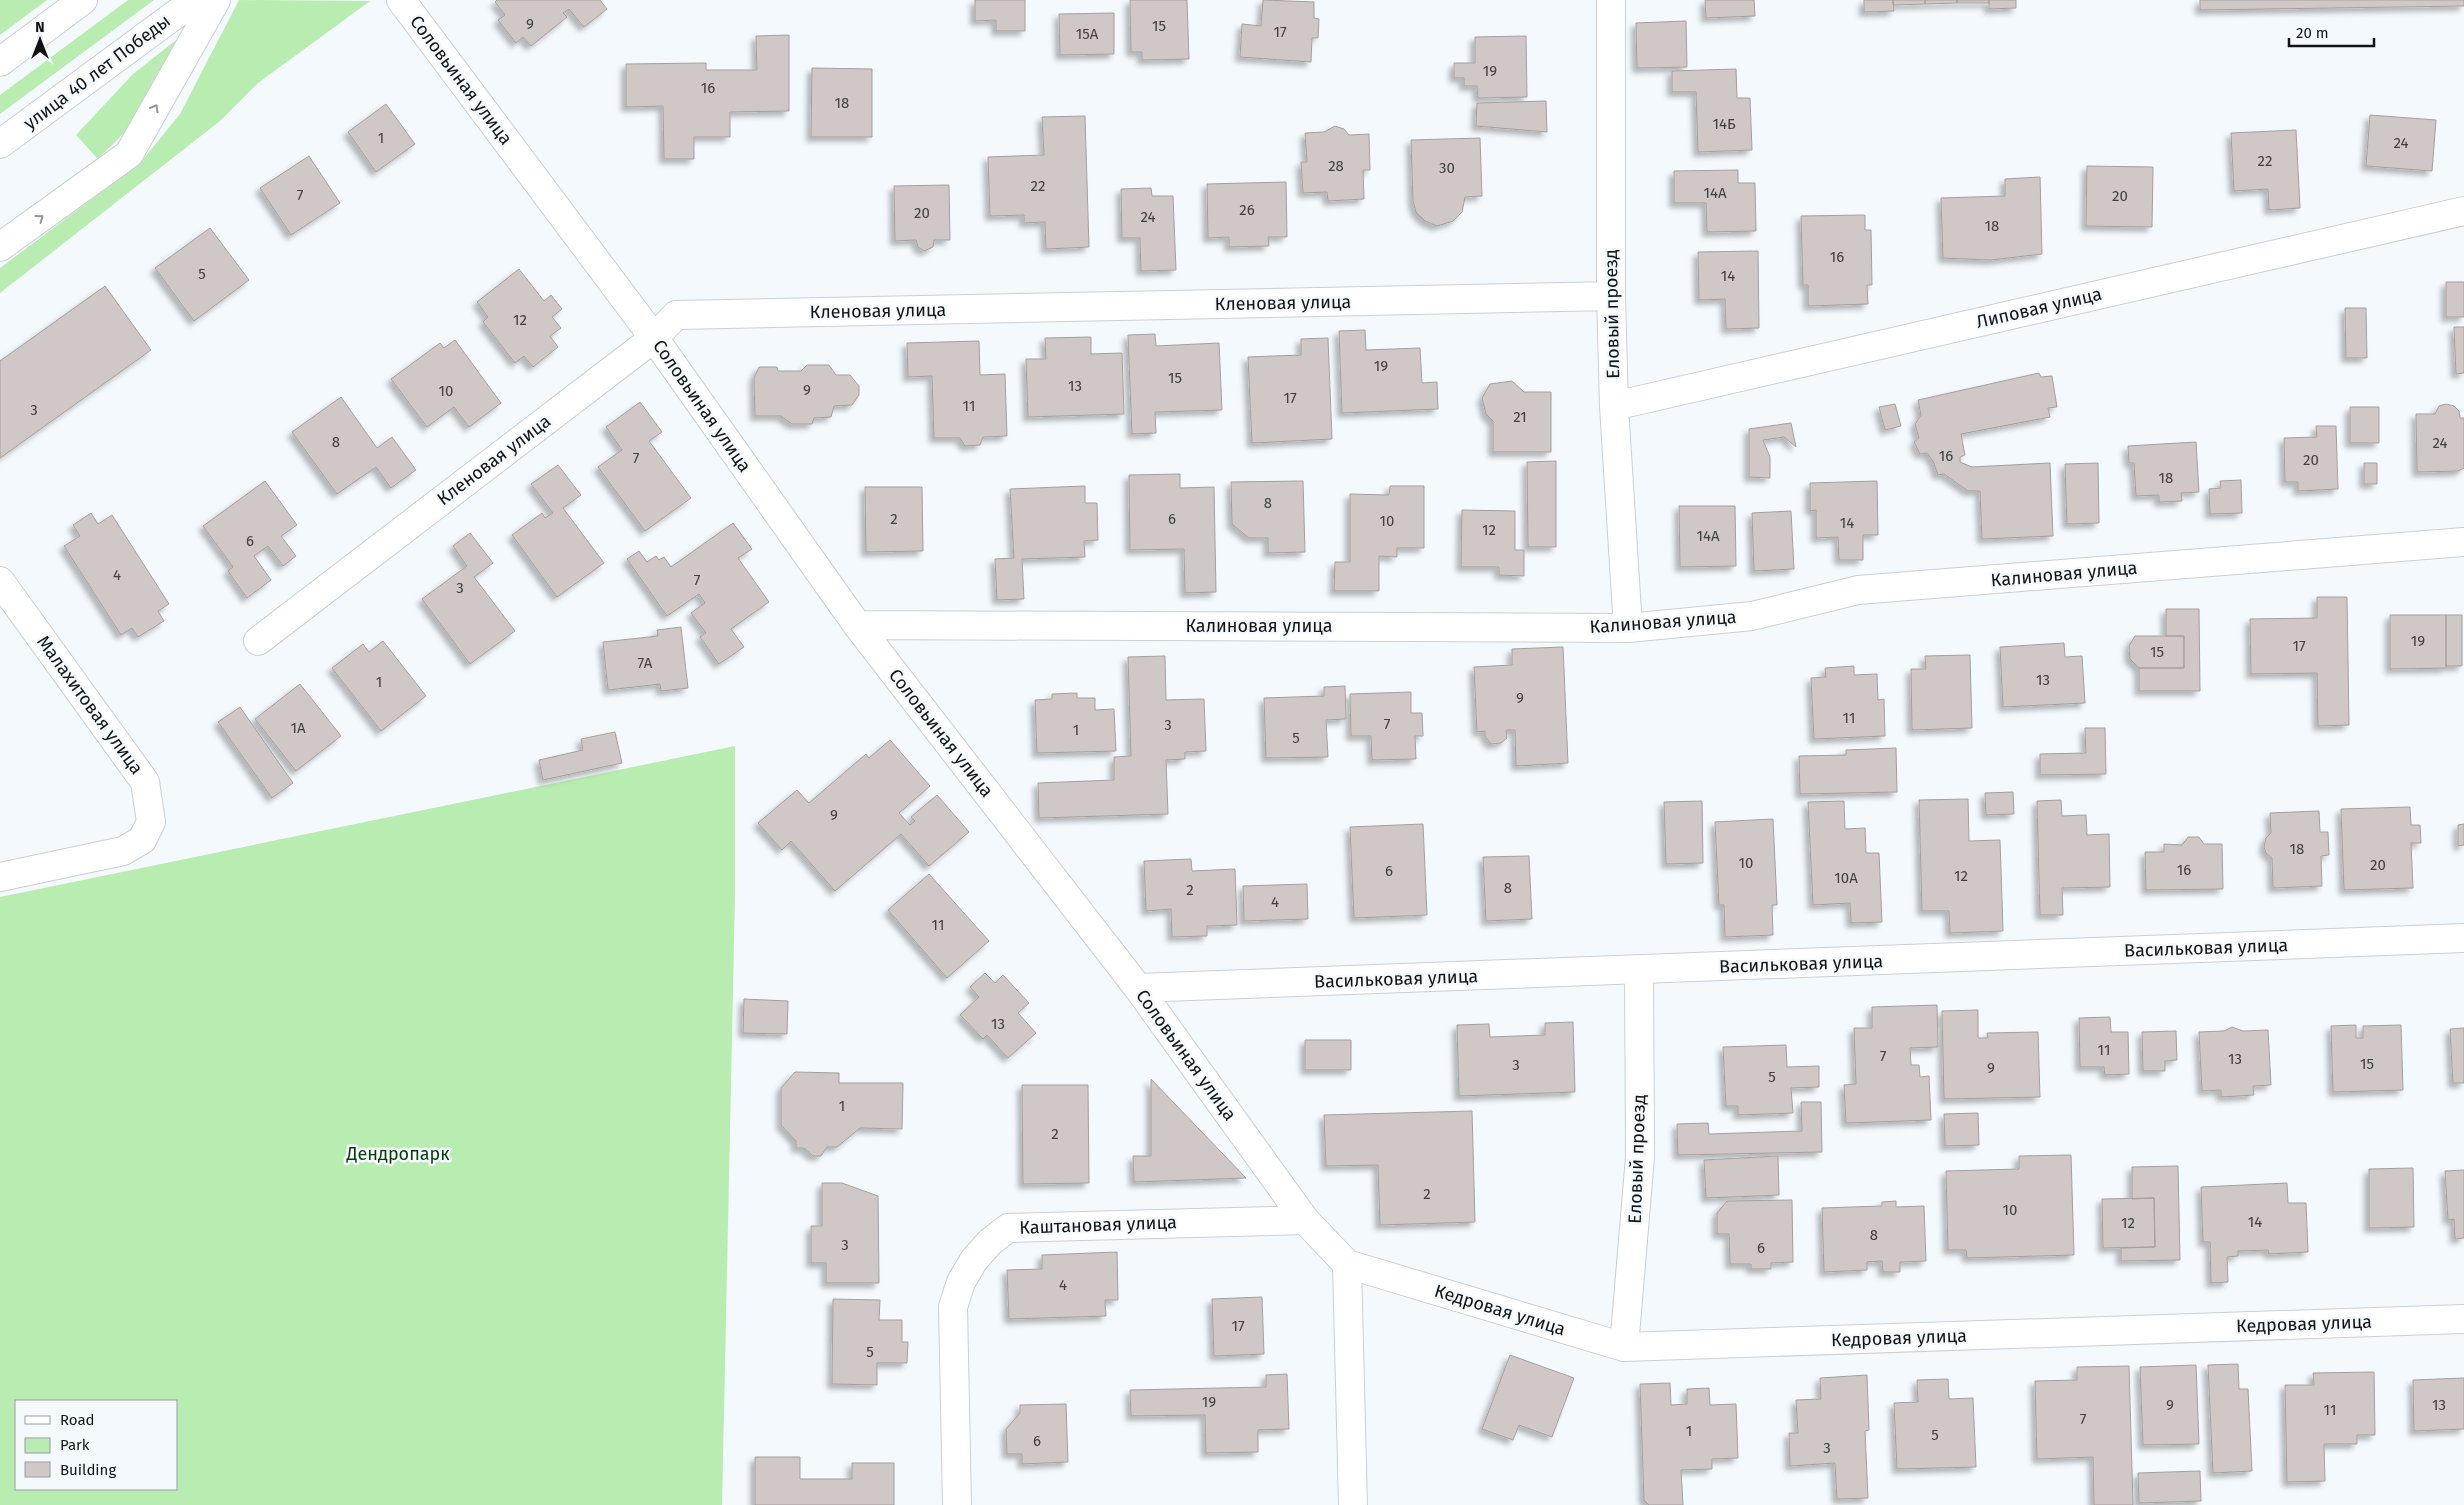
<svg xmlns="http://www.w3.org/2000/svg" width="2464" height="1505" font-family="'Fira Sans',sans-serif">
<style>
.green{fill:#b9ecb0;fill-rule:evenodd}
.building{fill:#cfc8c6;stroke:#a69f9d;filter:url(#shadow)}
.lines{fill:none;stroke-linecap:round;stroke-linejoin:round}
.street-casing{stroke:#cacfd3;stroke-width:30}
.primary-casing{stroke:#cacfd3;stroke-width:30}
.street{stroke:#fff;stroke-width:28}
.primary{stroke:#fff;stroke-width:28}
.oneway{stroke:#949595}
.labels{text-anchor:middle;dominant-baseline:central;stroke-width:5;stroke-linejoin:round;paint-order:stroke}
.number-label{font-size:15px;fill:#404040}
.street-label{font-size:18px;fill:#111314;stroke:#f4f9fd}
.park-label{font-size:18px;fill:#063d00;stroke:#f4f9fd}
</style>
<defs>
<filter id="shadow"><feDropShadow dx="-4.5" dy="4.5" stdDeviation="2.5" flood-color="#0004"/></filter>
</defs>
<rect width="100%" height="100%" fill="#f4f9fd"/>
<path class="green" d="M0,0H47L0,35Z
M128,0H154L0,114V95Z
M239,0L370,1L258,83L220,121L0,293V268L140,163L180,114Z
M185,33L133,124L98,159L76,135L133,74Z
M735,746V896L722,1505H0V897ZM16,1401H176V1489H16Z"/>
<path class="building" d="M497,0H600L607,9L584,27L569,9L563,13L567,17L531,46L523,37L516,43L498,20L505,15L495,2Z
M975,0H1025V31H996V20L975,21Z
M1130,0H1187L1189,59L1142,60V52H1131Z
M1263,0L1314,2V18L1319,19L1318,38H1312L1311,62L1240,57L1242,24L1261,26Z
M1705,0H1754L1755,16L1706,18Z
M1864,0H1893L1894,11L1864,12Z
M1893,0H1925V4L1893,5Z
M1925,0H1957V3L1925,4Z
M1957,0H1989V3H1957Z
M1989,0H2016V8L1989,9Z
M2200,0H2464V6L2200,10Z
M1114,13V54L1060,55L1059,14Z
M1686,21L1687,67L1637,68L1636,23Z
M789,35V111L730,112V137H694V159H664L663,106L626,107V64L706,63V70H757L756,36Z
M1526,36L1527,97L1478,98L1477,86H1464V78H1454V63H1475V37Z
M812,68L872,69V137H811Z
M1736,69L1737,98H1750L1752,150L1698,152L1696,92H1672V71Z
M1546,101L1547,132L1476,126L1477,103Z
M386,104L415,144L376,172L348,132Z
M2370,115L2436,120L2432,171L2366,166Z
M1085,116L1089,247L1046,249L1045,222L1024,223V215L990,216L988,157L1044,155L1042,117Z
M1335,126L1344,129L1349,135L1369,134L1370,170H1363L1364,199L1328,201L1327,192L1303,193L1301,162H1307L1305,133L1324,132Z
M2296,130L2300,208L2269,210L2268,189L2234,191L2231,133Z
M1480,138L1482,196L1465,197L1462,212L1453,221L1437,226L1425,221L1416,212L1413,201L1411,140Z
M309,156L340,203L291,235L260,188Z
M2087,166L2153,167L2152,227L2086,226Z
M1738,170V183H1755L1756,231L1707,232L1706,203H1674V171Z
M2040,177L2042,254L1991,260L1943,258L1941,198L2005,196V179Z
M1286,182L1287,237H1268L1269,246L1229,247V237L1208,238L1207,184Z
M949,185L950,240H934L933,247L924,251L918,247L916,240L895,241L894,186Z
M1151,188L1152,196H1173L1176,270L1141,271L1140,238H1122L1121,189Z
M1865,215V230H1871L1872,285H1867L1868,304L1808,306V285H1803L1801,216Z
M210,228L249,280L194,321L155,268Z
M1758,251L1759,328L1726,329L1725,299L1699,300L1698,252Z
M519,269L544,301L551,295L562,309L552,317L561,328L550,336L558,347L533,367L524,356L515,363L483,322L488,317L477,302Z
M2446,282H2464V317H2446Z
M105,286L151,350L0,458V361Z
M2345,308H2366L2367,358H2346Z
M2454,327H2464V373L2456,374Z
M1365,330L1366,350L1420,348L1422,383L1437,382L1438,409L1342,413L1339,331Z
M1155,334L1156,346L1219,343L1222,410L1155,412L1156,433L1132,434L1128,335Z
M1091,337V354L1122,353L1124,414L1028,417L1026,359H1046L1045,338Z
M1328,338L1332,439L1252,443L1248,357L1301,355V339Z
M455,340L501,403L469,427L454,407L427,427L391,379L440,343L444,348Z
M979,341L980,375L1005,374L1007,436L983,437L980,445L965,446L960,438H934L932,376L908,377L907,343Z
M807,365H829L836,375H850L859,386V395L852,405L834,406L831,417L814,418L812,424H792L781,416H755L754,378L759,367H777L778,371H801Z
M2039,373L2041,377L2052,376L2057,407L2048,408L2050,417L1961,434L1965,455L1960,457V462L1972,467L2050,463L2053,536L1982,539L1980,491H1968L1944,474L1938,475L1933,461L1927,453L1920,454L1914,442L1919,438L1915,424L1921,415L1918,400Z
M1512,381L1524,392H1551V452H1493V421L1486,414L1482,398L1490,384Z
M341,397L377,448L392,437L416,470L391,488L376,467L337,494L292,432Z
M640,402L662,432L649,441L691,498L645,531L598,467L622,450L606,427Z
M1895,404L1901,426L1885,430L1879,407Z
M2446,404L2454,406L2459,411L2460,418H2464V468L2458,471L2417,472L2416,414H2435L2439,406Z
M2350,407H2379V443H2350Z
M1791,423L1796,447L1784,437L1763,440L1770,457V478L1749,477V429Z
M2316,426H2336L2338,489L2298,491V482H2285L2284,438L2317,437Z
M2196,442L2199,492L2181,493L2182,501L2159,502V495L2136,496L2134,463H2129L2128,446Z
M1556,461V547H1528L1527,462Z
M2098,463L2099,523L2067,524L2065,464Z
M2364,463H2377V484H2364Z
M558,465L581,495L563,508L604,563L557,597L512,535L542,513L545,518L553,513L531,484Z
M1180,474V488L1214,487L1216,592L1185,593L1184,549L1130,550L1129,475Z
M2241,480L2242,513L2210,514L2209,489L2221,488L2220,481Z
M265,481L297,525L281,536L296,556L283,566L268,546L254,556L271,580L247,598L228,571L233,567L203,526Z
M1303,481L1305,552L1268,553V538H1249L1232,524L1231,482Z
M1877,481L1878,535H1863V560H1839L1838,537L1816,538V510L1810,511V483Z
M1085,486V503H1097L1098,540L1084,541L1085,557L1022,559L1024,599L997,600L995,559L1014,558L1010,489Z
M1390,486H1424V548H1397V557L1379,556V591H1334L1335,562H1350V494L1389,495Z
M865,487H922L923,551L866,552Z
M1679,506H1735L1736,566L1680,567Z
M1462,510L1515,511V550H1524V576L1499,575V567H1461Z
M1791,511L1794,569L1754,571L1752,513Z
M91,513L98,524L112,515L169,604L158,611L164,621L138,637L132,628L121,635L64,546L80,536L73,525Z
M733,523L752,549L738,558L769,602L731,629L744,647L719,664L700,637L706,633L691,613L705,603L699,594L667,616L627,559L639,551L647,562L656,556L659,560L664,557L671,567Z
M470,533L493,563L474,577L515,631L470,664L422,599L467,566L453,546Z
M2317,597H2347L2349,725L2318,726L2317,673L2251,674L2250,619L2317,618Z
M2166,609H2199L2200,691H2139V668H2184V636H2166Z
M2390,615H2446V668L2390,669Z
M2446,615H2462V666H2446Z
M681,627L688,688L661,691L660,684L608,690L603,642L658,636L657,630Z
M2135,636H2184V668H2139L2130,659L2129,646Z
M383,641L426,696L381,731L332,668L363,644L369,652Z
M2064,643L2065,657L2082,656L2085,703L2003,707L2000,647Z
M1563,647L1568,763L1516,766L1515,730H1506L1507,738L1501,743L1491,744L1485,736V731L1477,732L1474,667L1512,665V649Z
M1970,655L1972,728L1912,730L1911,669H1926L1925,656Z
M1165,656L1166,700L1204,699L1206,751L1185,752V759L1166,760L1168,814L1039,818L1038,783L1114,780V757L1131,756L1128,657Z
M1854,666V675L1877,674L1878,700L1884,699L1885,736L1814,739L1811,678L1826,677L1825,668Z
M300,684L341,736L296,771L255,719Z
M1345,686L1346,719L1326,720L1328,757L1266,758L1264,698L1324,696V687Z
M1411,692V713H1422L1423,736H1415L1416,759L1372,760L1371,736H1351L1350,694Z
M1077,693V698H1095V710L1114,709L1116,751L1037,753L1035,700L1052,699V694Z
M240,707L293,783L272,798L218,722Z
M2085,728H2105L2106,774L2040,775V754L2086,753Z
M615,732L622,763L543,780L539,760L583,750L581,739Z
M890,740L930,786L899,813L910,825L915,821L911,817L937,795L969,832L929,866L901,834L835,891L791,841L782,850L758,823L797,790L809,803L866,754L869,758Z
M1896,748L1897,792L1800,794L1799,756L1846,755V750Z
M2013,792L2014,814L1986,815L1985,793Z
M1968,799L1969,841L2000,840L2003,931L1950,933L1949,911H1922L1919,800Z
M2061,800L2062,816L2086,815L2087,835L2109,834L2110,887L2062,888L2063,915H2040L2037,801Z
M1702,801L1703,863L1666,864L1664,802Z
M1844,801L1845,829L1865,828L1866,853H1879L1882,922L1851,923L1850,903L1813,905L1808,802Z
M2410,807L2411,825H2420L2421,843H2411L2413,888L2344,890L2341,809Z
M2319,811L2320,832H2328L2329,855L2321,856L2322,886L2273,888L2272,858L2266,853L2264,847L2266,838L2271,833L2270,813Z
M1773,819L1777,905H1772L1773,935L1725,937L1724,905H1719L1715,822Z
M1423,824L1427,915L1354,918L1350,827Z
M2464,824V845L2458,846V825Z
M2188,837H2199L2204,844H2222L2223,889L2146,890L2145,852H2164V844L2182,845Z
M1529,856L1532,919L1486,921L1483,857Z
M1191,859L1192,871L1235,869L1237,925L1207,926V936L1172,937L1171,909L1146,911L1144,861Z
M929,874L989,941L947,978L888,910Z
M1307,884L1308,919L1244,921L1243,886Z
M985,973L995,983L1003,975L1029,1003L1018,1013L1036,1033L1008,1058L987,1035L983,1039L960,1015L979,997L970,987Z
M744,999L788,1001L787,1034L743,1033Z
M1937,1005L1938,1047L1910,1048L1911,1065H1919L1920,1077L1929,1076L1931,1120L1846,1123L1844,1085L1856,1084L1854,1028H1872V1007Z
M1978,1010V1038H1988L1987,1033L2038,1032L2040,1097L1944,1099L1942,1011Z
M2110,1017L2111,1032H2128L2129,1074L2105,1075L2104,1067H2080L2079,1018Z
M1573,1022L1575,1092L1459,1096L1457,1025L1489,1024L1490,1037L1545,1035V1023Z
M2356,1025V1038H2363V1026L2401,1025L2403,1090L2333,1092L2331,1026Z
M2232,1027L2243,1031L2268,1030L2271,1085L2253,1086L2254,1095L2221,1097V1090L2202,1091L2199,1032L2224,1031Z
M2464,1028V1083H2453L2450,1029Z
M2176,1031L2177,1060L2165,1061V1071H2143L2142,1032Z
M1305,1040H1351V1070H1305Z
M1786,1045L1787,1067L1819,1066V1087L1791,1088L1793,1113L1738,1115V1106H1726L1723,1047Z
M795,1072L839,1073V1083H903L902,1129L860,1128L837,1147H827L821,1156H813L804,1148H796V1141L781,1125V1088Z
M1151,1079L1246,1178L1134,1182L1133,1156H1151Z
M1022,1085H1088L1089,1183L1023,1184Z
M1801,1102H1821L1822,1152L1678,1155L1677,1124L1708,1123L1709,1134L1802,1131Z
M1472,1111L1475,1222L1380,1225L1378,1165L1326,1166L1324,1115Z
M1978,1113L1979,1145L1945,1146L1944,1114Z
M2071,1155L2074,1255L1967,1258L1966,1250H1948L1946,1171L2019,1169V1156Z
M1778,1156L1779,1195L1706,1198L1704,1160Z
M2178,1166L2180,1260L2121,1261V1248L2155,1247L2154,1198L2132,1199V1167Z
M2413,1168L2414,1227L2369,1228V1169Z
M2464,1170V1238L2455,1239L2454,1219L2448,1220L2445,1171Z
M822,1183H842L878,1196L879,1283H826V1263H811V1226H822Z
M2287,1183L2288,1203H2306L2308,1252L2269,1254L2268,1250L2238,1251V1256L2227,1257L2228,1282L2211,1283L2210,1242H2203L2201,1187Z
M2154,1198L2155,1247L2103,1248L2102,1199Z
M1792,1200L1793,1262L1771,1263V1269H1751V1264H1730L1729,1234H1717V1213L1727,1201Z
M1896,1201V1207L1924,1206L1926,1261L1900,1262V1272H1883L1882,1261L1867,1262V1270L1824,1272L1822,1208L1882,1206V1202Z
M1117,1252L1118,1300H1105L1106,1316L1009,1319L1007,1270L1042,1269V1255Z
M1262,1297L1264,1354L1214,1356L1212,1299Z
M833,1299L880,1300L879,1320H902V1342H908L907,1363H877V1385L832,1384Z
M1510,1355L1574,1378L1552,1437L1519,1425L1513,1440L1482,1429Z
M2238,1364L2239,1389H2248L2252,1471L2213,1473L2208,1365Z
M2196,1365L2199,1444L2143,1445L2140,1367Z
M2129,1366L2133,1505H2094L2093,1457L2037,1459L2035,1381L2077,1380V1367Z
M2374,1372L2375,1435H2357V1444H2324L2325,1481L2287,1482L2285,1385H2314L2313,1373Z
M1287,1374L1289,1429L1258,1430V1452L1206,1453L1205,1415L1131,1416L1130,1390L1266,1387V1375Z
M1867,1375L1869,1430L1865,1431L1868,1498L1837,1499L1835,1463L1790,1466L1789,1433H1798L1796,1400L1821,1399L1820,1378Z
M2464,1378V1429L2414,1431L2413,1380Z
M1948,1379L1949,1399L1973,1398L1976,1467L1897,1469L1894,1403L1918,1402L1917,1380Z
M1670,1383L1671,1405L1687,1404V1389L1709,1388L1710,1405L1736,1404L1738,1458L1712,1459V1469L1681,1470L1683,1505H1649L1644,1500L1640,1384Z
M1066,1404L1068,1462L1022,1464V1454H1007L1006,1429L1020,1413V1405Z
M755,1457H800V1479H852V1463H894V1505H755Z
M2200,1471L2201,1501L2139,1503L2138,1473Z"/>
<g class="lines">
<defs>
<path id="street" d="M401,0L654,338L857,625L1138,988L1305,1220L1347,1264L1353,1505
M1611,0V296L1614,406L1628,628
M0,247L129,154L216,0
M1614,406L2464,211
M0,581L145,782L151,822L142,840L123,851L0,877
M857,625L1628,628L1752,616L1858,590L2464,542
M258,641L654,338L676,315L1611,296
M1138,988L2464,938
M1347,1264L1624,1347L2464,1319
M1624,1347L1640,1157L1639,970
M957,1505L953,1307L961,1282L974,1260L990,1242L1008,1228L1305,1220"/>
<path id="primary" d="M0,62L83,0
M0,144L195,0"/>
</defs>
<use href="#street" class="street-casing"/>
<use href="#primary" class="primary-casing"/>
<use href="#street" class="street"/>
<use href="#primary" class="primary"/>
</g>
<defs><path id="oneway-chevron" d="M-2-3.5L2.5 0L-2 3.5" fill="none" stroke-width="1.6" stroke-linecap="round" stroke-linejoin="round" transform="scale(1.25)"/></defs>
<g class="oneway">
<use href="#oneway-chevron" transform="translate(155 108) rotate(-60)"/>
<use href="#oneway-chevron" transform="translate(40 218) rotate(-36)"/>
</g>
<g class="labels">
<g class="number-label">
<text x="530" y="24">9</text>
<text x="1159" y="26">15</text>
<text x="1280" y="32">17</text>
<text x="1087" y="34">15А</text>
<text x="1490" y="71">19</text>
<text x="708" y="88">16</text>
<text x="842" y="103">18</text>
<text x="1724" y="124">14Б</text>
<text x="381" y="138">1</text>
<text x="2401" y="143">24</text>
<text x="2265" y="161">22</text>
<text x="1336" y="166">28</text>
<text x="1447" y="168">30</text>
<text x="1038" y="186">22</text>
<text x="1715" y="193">14А</text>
<text x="300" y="195">7</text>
<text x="2120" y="196">20</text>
<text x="1247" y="210">26</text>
<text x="922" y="213">20</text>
<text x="1148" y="217">24</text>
<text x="1992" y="226">18</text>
<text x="1837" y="257">16</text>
<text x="202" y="274">5</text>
<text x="1728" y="276">14</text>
<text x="520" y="320">12</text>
<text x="1381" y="366">19</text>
<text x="1175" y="378">15</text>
<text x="1075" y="386">13</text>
<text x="807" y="390">9</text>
<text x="446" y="391">10</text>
<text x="1290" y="398">17</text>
<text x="969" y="406">11</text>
<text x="34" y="410">3</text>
<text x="1520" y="417">21</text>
<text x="336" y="442">8</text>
<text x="2440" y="443">24</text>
<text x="1946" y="456">16</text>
<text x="636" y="458">7</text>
<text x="2311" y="460">20</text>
<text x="2166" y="478">18</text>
<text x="1268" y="503">8</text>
<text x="894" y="519">2</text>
<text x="1172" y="519">6</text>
<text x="1387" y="521">10</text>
<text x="1847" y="523">14</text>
<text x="1489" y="530">12</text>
<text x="1708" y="536">14А</text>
<text x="250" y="541">6</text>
<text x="117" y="575">4</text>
<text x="697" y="580">7</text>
<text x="460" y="588">3</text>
<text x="2418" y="641">19</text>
<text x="2299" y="646">17</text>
<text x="2157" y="652">15</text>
<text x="645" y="663">7А</text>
<text x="2043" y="680">13</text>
<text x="379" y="682">1</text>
<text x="1520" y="698">9</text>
<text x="1849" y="718">11</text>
<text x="1387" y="724">7</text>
<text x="1168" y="725">3</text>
<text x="298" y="728">1А</text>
<text x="1076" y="730">1</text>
<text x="1296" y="738">5</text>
<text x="834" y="815">9</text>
<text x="2297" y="849">18</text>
<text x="1746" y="863">10</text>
<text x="2378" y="865">20</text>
<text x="2184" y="870">16</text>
<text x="1389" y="871">6</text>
<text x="1961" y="876">12</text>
<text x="1846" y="878">10А</text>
<text x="1508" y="888">8</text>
<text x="1190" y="890">2</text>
<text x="1275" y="902">4</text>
<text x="938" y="925">11</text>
<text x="998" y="1024">13</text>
<text x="2104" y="1050">11</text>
<text x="1883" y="1056">7</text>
<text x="2235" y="1059">13</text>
<text x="2367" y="1064">15</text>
<text x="1516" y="1065">3</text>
<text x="1991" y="1068">9</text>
<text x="1772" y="1077">5</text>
<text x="842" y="1106">1</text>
<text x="1055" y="1134">2</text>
<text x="1427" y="1194">2</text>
<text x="2010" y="1210">10</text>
<text x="2255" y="1222">14</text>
<text x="2128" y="1223">12</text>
<text x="1874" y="1235">8</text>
<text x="845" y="1245">3</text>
<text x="1761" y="1248">6</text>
<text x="1063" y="1285">4</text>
<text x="1238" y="1326">17</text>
<text x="870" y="1352">5</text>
<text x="1209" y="1402">19</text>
<text x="2170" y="1405">9</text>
<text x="2439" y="1405">13</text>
<text x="2330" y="1410">11</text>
<text x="2083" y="1419">7</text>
<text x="1689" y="1431">1</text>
<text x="1935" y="1435">5</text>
<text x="1037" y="1441">6</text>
<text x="1827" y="1448">3</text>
</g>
<g class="street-label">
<text transform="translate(97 72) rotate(-37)">улица 40 лет Победы</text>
<text transform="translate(461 80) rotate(53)">Соловьиная улица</text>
<text transform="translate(1283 303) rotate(-1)">Кленовая улица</text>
<text transform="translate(2039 308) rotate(-13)">Липовая улица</text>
<text transform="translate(878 311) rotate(-1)">Кленовая улица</text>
<text transform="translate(1612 314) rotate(-91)">Еловый проезд</text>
<text transform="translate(702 406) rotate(55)">Соловьиная улица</text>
<text transform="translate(494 460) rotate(-37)">Кленовая улица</text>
<text transform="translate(2064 574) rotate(-5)">Калиновая улица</text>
<text transform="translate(1663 622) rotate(-4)">Калиновая улица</text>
<text x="1259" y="626">Калиновая улица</text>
<text transform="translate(90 705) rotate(54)">Малахитовая улица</text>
<text transform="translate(941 733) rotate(52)">Соловьиная улица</text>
<text transform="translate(2206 948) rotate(-2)">Васильковая улица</text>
<text transform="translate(1801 964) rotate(-2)">Васильковая улица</text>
<text transform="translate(1396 979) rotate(-2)">Васильковая улица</text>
<text transform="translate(1186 1055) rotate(54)">Соловьиная улица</text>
<text transform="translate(1637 1159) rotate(-88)">Еловый проезд</text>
<text transform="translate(1098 1225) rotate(-2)">Каштановая улица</text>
<text transform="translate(1500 1310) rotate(17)">Кедровая улица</text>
<text transform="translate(2304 1324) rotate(-2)">Кедровая улица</text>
<text transform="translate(1899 1338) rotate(-2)">Кедровая улица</text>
</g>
<g class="park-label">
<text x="398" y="1154">Дендропарк</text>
</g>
</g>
<rect x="15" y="1400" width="162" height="90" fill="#f4f9fd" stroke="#999da0"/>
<rect x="25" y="1416" width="25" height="8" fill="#ffffff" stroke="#999da0"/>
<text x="60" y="1425" font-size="15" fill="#111314">Road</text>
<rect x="25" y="1438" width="25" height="15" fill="#b9ecb0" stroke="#999da0"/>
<text x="60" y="1450" font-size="15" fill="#111314">Park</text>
<rect x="25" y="1462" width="25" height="15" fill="#cfc8c6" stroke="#999da0"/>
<text x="60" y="1475" font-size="15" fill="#111314">Building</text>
<g transform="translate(40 40)" stroke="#f4f9fd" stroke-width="4" paint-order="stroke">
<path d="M0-4L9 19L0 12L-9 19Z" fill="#111314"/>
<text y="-8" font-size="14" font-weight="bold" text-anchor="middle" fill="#111314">N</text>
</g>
<path d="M2289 38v8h85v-8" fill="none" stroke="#111314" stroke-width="2.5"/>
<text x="2296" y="38" font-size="15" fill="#111314" stroke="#f4f9fd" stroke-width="4" paint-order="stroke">20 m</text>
</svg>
